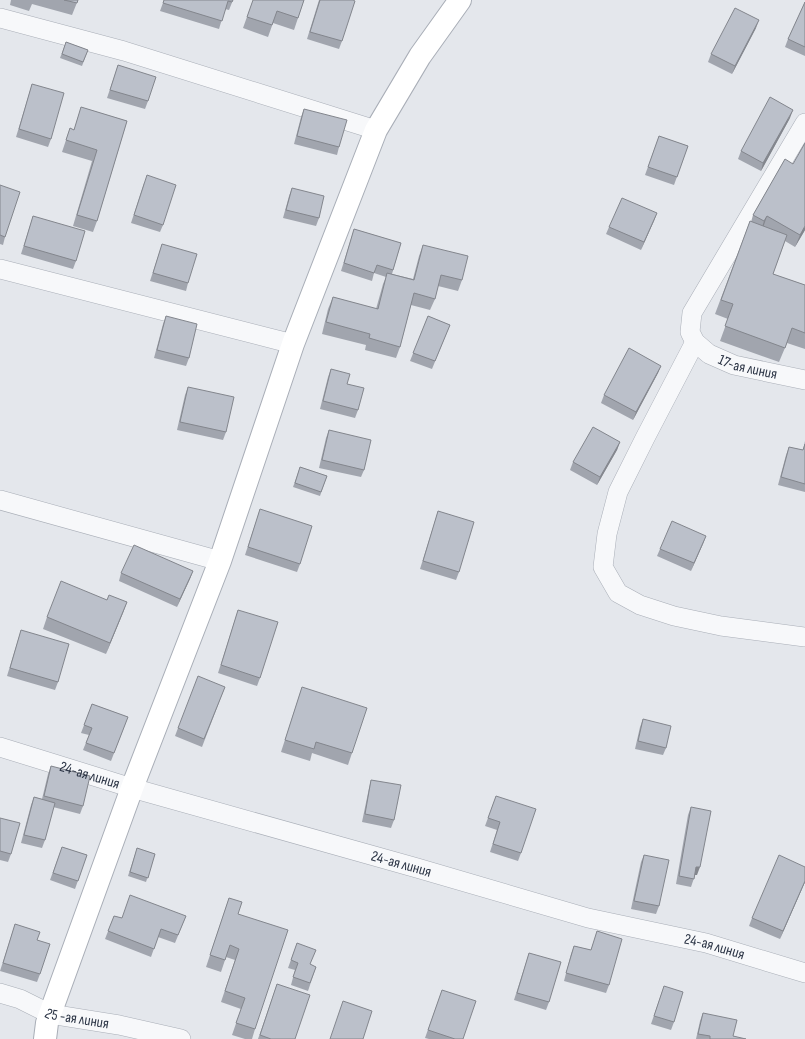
<svg xmlns="http://www.w3.org/2000/svg" width="805" height="1039" font-family="'Sofia Sans Condensed',sans-serif">
<style>
.lines{fill:none;stroke-linecap:round;stroke-linejoin:round}
.street-casing{stroke:#a9aeb7;stroke-width:20}
.secondary-casing{stroke:#a9aeb7;stroke-width:24}
.street{stroke:#f7f8fa;stroke-width:19}
.secondary{stroke:#fff;stroke-width:22}
.wall{fill:#a1a5ae}
.shaded-wall{fill:#83868d}
.building{fill:#bbc0ca;stroke:#83868d}
.labels{text-anchor:middle;dominant-baseline:central;stroke-width:3;stroke-linejoin:round;paint-order:stroke}
.street-label{font-size:15px;fill:#2b3445;stroke:#f4f6f9}
</style>
<rect width="100%" height="100%" fill="#e4e7ec"/>
<g class="lines">
<defs>
<g id="street">
<path d="M0,18L124,51L376,130"/>
<path id="s1" d="M805,123L692,313L690,332L695,342L709,354L734,365L805,380"/>
<path d="M0,269L293,344"/>
<path d="M695,342L645,438L618,492L607,534L603,567L618,593L640,605L674,616L721,626L805,637"/>
<path d="M0,500L220,561"/>
<path id="s2" d="M0,747L132,788L417,868L588,918L706,943L805,973"/>
<path id="s3" d="M0,993L20,999L50,1014L119,1025L181,1039"/>
</g>
<path id="secondary" d="M45,1039L47,1023L50,1014L132,788L220,561L293,344L376,130L420,56L460,0"/>
</defs>
<use href="#street" class="street-casing"/>
<use href="#secondary" class="secondary-casing"/>
<use href="#street" class="street"/>
<use href="#secondary" class="secondary"/>
</g>
<path class="wall" d="M11,0H78L72,15L32,4L29,11L10,5Z
M164,0H233L229,10L225,9L219,29L160,11Z
M253,0H304L294,30L273,23L268,37L243,28Z
M319,0H353L342,41L339,49L307,39Z
M805,2V56L785,47L788,39Z
M756,28L732,74L708,62L711,54Z
M66,42L88,50L82,66L60,58Z
M118,65L148,101L145,109L107,98Z
M32,84L51,139L48,147L16,137Z
M81,107L127,121L97,221L93,232L73,226L92,161L62,152L70,128L74,130Z
M304,109L339,147L337,155L294,144L301,117Z
M790,118L761,171L738,159L741,151Z
M659,136L688,146L674,185L645,175Z
M785,159L805,230L795,247L785,241L773,274L805,285V349L787,343L779,362L720,341L728,319L715,314L750,221L751,222L753,215Z
M144,183L163,225L160,232L131,223Z
M0,185L5,237L3,245L0,244Z
M292,188L319,218L316,226L283,218L289,196Z
M657,213L641,250L606,234L609,227Z
M33,216L76,261L73,269L21,254Z
M354,229L401,243L392,274L413,279L419,256L423,245L462,280L458,291L438,286L435,299L430,310L411,305L400,347L396,358L365,350L366,345L322,334L328,309L333,297L376,309L383,284L386,277L374,273L372,281L341,271Z
M162,244L188,283L186,291L150,281Z
M166,316L189,358L186,366L154,358L163,324Z
M428,316L450,325L432,369L410,361Z
M661,366L658,373L633,420L601,403L604,395Z
M331,369L347,384L358,410L355,418L320,409L328,377Z
M188,387L226,432L223,440L177,430L185,395Z
M329,430L364,470L361,477L319,468L326,438Z
M805,441V492L778,485L786,455L789,447L803,450Z
M620,442L617,450L597,485L570,470L573,462Z
M300,467L327,476L320,496L293,487Z
M260,509L300,564L297,572L245,555Z
M438,511L459,572L456,580L420,569Z
M706,536L691,571L657,556L660,549Z
M193,571L177,607L119,581L121,573Z
M107,600L127,602L106,654L43,629L47,617Z
M238,610L260,678L257,686L218,673Z
M21,630L58,682L55,690L7,676Z
M225,687L202,747L175,736L178,728Z
M302,687L352,753L348,765L312,753L310,761L281,752Z
M92,704L128,717L111,761L83,750L89,735L81,733Z
M643,719L666,748L663,755L635,749L640,727Z
M51,766L83,806L80,814L53,807L45,840L42,848L21,843L31,805L34,797L42,799L48,774Z
M371,780L394,820L391,828L362,822L369,788Z
M496,796L521,853L518,861L490,852L497,830L485,826Z
M691,807L697,875H695L691,887L676,884L688,815Z
M0,818L11,854L8,862L0,860Z
M62,847L87,855L75,889L50,880Z
M137,848L155,854L146,882L128,876Z
M644,855L659,906L656,914L631,909L641,862Z
M805,882L780,939L749,926L752,918Z
M229,898L238,914L255,1029L252,1039H245L232,1035L241,1009L221,1002L235,960L226,957L221,972L206,967Z
M114,916L122,918L186,916L175,943L158,937L151,957L105,939Z
M15,924L37,940L40,974L37,982L0,971Z
M597,931L609,985L606,993L564,981L571,954L574,946L591,950Z
M297,943L310,964L316,967L308,991L291,985L295,970L288,968Z
M529,953L549,1002L546,1010L514,1000Z
M277,984L295,1039H258Z
M664,986L674,1022L671,1030L651,1024Z
M442,990L463,1039H429L425,1038Z
M703,1013L733,1036L746,1039H696L700,1021Z"/>
<path class="shaded-wall" d="M759,20L756,28L732,74L735,66Z
M793,110L790,118L761,171L763,163Z
M657,213L654,221L641,250L644,242Z
M767,216L763,228L760,233L764,221Z
M805,226V230L795,247L800,235Z
M661,366L658,373L633,420L636,412Z
M620,442L617,450L597,485L600,477Z
M706,536L703,544L691,571L694,563Z
M193,571L190,579L177,607L180,599Z
M127,602L123,613L106,654L110,643Z
M696,867H700L697,875H693Z
M805,881V882L780,939L783,931Z"/>
<path class="building" d="M64,0H78L77,3Z
M164,0H233L232,2L228,1L222,21L163,3Z
M253,0H304L298,18L277,11L272,25L247,17Z
M320,0H353L355,1L342,41L310,32Z
M805,2V47L788,39Z
M735,8L759,20L735,66L711,54Z
M66,42L88,50L83,62L62,54Z
M118,65L156,77L148,101L110,90Z
M32,84L64,93L51,139L19,129Z
M770,97L793,110L763,163L741,151Z
M81,107L127,121L97,221L77,215L97,150L66,140L70,128L74,130Z
M304,109L347,120L339,147L297,136Z
M659,136L688,146L677,177L648,167Z
M805,143V226L800,235L767,216L764,221L753,215L785,159L793,164Z
M147,175L176,185L163,225L134,215Z
M0,185L20,192L5,237L0,235Z
M292,188L324,196L319,218L286,210Z
M622,198L657,213L644,242L609,227Z
M33,216L85,231L76,261L24,246Z
M750,221L787,235L773,274L805,285V333L792,328L785,348L725,326L733,304L721,300Z
M354,229L401,243L393,270L377,265L374,273L344,263Z
M162,244L197,254L188,283L153,273Z
M423,245L468,256L462,280L441,275L435,299L414,293L400,347L369,338L370,334L326,322L333,297L378,309L387,273L414,280Z
M166,316L197,324L189,358L157,350Z
M428,316L450,325L435,361L413,353Z
M629,348L661,366L636,412L604,395Z
M331,369L350,374L347,384L364,388L358,410L323,401Z
M188,387L234,397L226,432L180,422Z
M593,427L620,442L600,477L573,462Z
M329,430L371,440L364,470L322,460Z
M805,444V484L781,477L789,447L803,450Z
M300,467L327,476L321,492L295,483Z
M260,509L312,526L300,564L248,547Z
M438,511L474,522L459,572L423,561Z
M672,521L706,536L694,563L660,549Z
M134,545L193,571L180,599L121,573Z
M61,581L107,600L109,595L127,602L110,643L47,617Z
M238,610L278,622L260,678L221,665Z
M21,630L69,644L58,682L10,668Z
M198,676L225,687L204,739L178,728Z
M302,687L367,708L352,753L316,742L314,749L285,740Z
M92,704L128,717L114,753L86,743L92,728L84,725Z
M643,719L671,726L666,748L638,741Z
M51,766L90,776L83,806L44,796Z
M371,780L401,785L394,820L365,814Z
M496,796L536,809L521,853L493,844L500,822L488,818Z
M34,797L55,803L45,840L24,835Z
M691,807L711,811L700,867H696L694,879L679,876Z
M0,818L20,823L11,854L0,851Z
M62,847L87,855L78,881L53,873Z
M137,848L155,854L148,878L130,872Z
M644,855L669,860L659,906L634,901Z
M779,855L805,867V881L783,931L752,918Z
M130,895L186,916L178,935L161,929L154,949L108,931L114,916L122,918Z
M229,898L242,902L238,914L288,930L255,1029L236,1023L245,998L225,991L239,949L230,945L225,960L210,955Z
M15,924L40,932L37,940L50,944L40,974L3,963Z
M597,931L622,939L609,985L566,973L574,946L591,950Z
M297,943L316,950L310,964L316,967L310,983L293,977L298,963L291,960Z
M529,953L561,962L549,1002L517,993Z
M277,984L310,995L295,1039H271L260,1035Z
M664,986L683,992L674,1022L654,1016Z
M442,990L476,1001L463,1039H455L428,1030Z
M343,1001L372,1011L363,1039H330Z
M703,1013L737,1020L733,1036L746,1039H710V1036L698,1034Z"/>
<g class="labels">
<g class="street-label">
<text stroke="none"><textPath href="#s1" startOffset="311">17-ая линия</textPath></text>
<text stroke="none"><textPath href="#s2" startOffset="94">24-ая линия</textPath></text>
<text stroke="none"><textPath href="#s2" startOffset="418">24-ая линия</textPath></text>
<text stroke="none"><textPath href="#s2" startOffset="742">24-ая линия</textPath></text>
<text stroke="none"><textPath href="#s3" startOffset="82">25 -ая линия</textPath></text>
</g>
</g>
</svg>
